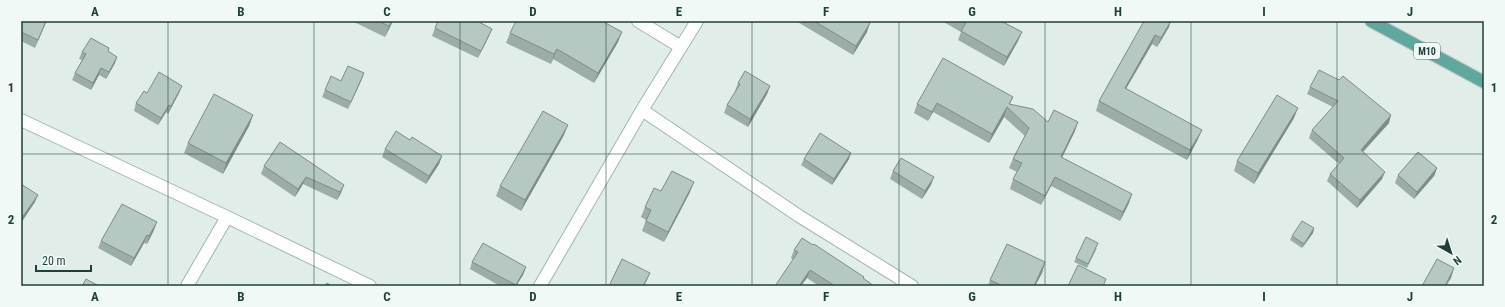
<svg xmlns="http://www.w3.org/2000/svg" width="1505" height="307" font-family="'Roboto Condensed',sans-serif">
<style>
.lines{fill:none;stroke-linecap:round;stroke-linejoin:round}
.street-casing{stroke:#a2b5b1;stroke-width:14}
.primary-casing{stroke:#c0c9c8;stroke-width:14}
.street{stroke:#fff;stroke-width:12}
.primary{stroke:#60a79e;stroke-width:12}
.wall{fill:#9caca7}
.shaded-wall{fill:#7f8c88}
.building{fill:#b5c8c2;stroke:#7f8c88}
.grid{fill:none;stroke:#1f3f3b;stroke-width:1;stroke-opacity:0.55}
.labels{text-anchor:middle;dominant-baseline:central;stroke-width:3;stroke-linejoin:round;paint-order:stroke}
.shield{fill:#f1f9f6;stroke:#5e7773;stroke-width:1}
.shield-label{font-size:10px;font-weight:bold;fill:#1f3f3b}
.neatline{fill:none;stroke:#1f3f3b;stroke-width:1.5}
.grid-label{font-size:13px;text-anchor:middle;font-weight:bold;fill:#1f3f3b}
</style>
<rect width="100%" height="100%" fill="#e0ede9"/>
<g class="lines">
<defs>
<path id="street" d="M638,21L681,47
M642,110L799,216L912,286
M21,120L227,217L370,286
M187,286L227,217
M540,286L642,110L697,21"/>
<path id="primary" d="M1371,21L1484,82"/>
</defs>
<use href="#street" class="street-casing"/>
<use href="#primary" class="primary-casing"/>
<use href="#street" class="street"/>
<use href="#primary" class="primary"/>
</g>
<path class="wall" d="M21,21H47L35,48L21,41Z
M352,21H393L385,37Z
M796,21H866L867,32L853,55Z
M942,21H1001L1022,32L1018,41L1004,66L958,40L961,32Z
M1144,21L1169,27L1157,47L1152,44L1126,89L1198,139L1187,160L1096,111L1099,101Z
M435,28L492,29L489,36L478,58L432,36Z
M510,33L618,42L594,83L553,59L551,64L506,43Z
M109,48L108,52L117,57L115,63L106,79L99,75L91,90L72,80L75,73L82,60L79,59L82,52Z
M364,73L361,81L348,109L322,97L325,90L341,81Z
M738,83L770,86L767,94L748,127L724,113L727,105L736,91H735Z
M182,86L179,93L168,114L166,112L158,125L134,111L136,103L147,93Z
M1310,87L1389,123L1363,152L1382,179L1357,208L1327,181L1330,174L1339,164L1309,138L1312,130L1333,107L1307,94Z
M1013,97L1010,104L1048,122L1075,131L1062,158L1129,203L1120,221L1051,186L1041,205L1010,189L1013,179L1017,172L1009,168L1013,159L1025,136L1004,117L989,143L933,112L928,121L914,113L917,104Z
M253,115L249,126L223,174L184,153L188,143Z
M1294,118L1254,184L1234,171L1237,161Z
M564,135L521,211L496,196L500,186Z
M410,140L442,156L439,164L426,184L382,157L385,149Z
M280,142L341,193L337,200L303,184L295,197L261,174L264,166Z
M804,159H849L832,185L801,165Z
M1437,168L1434,176L1414,199L1395,183L1398,175Z
M893,171L931,185L922,199L890,179Z
M661,191L690,192L664,242L642,231L646,220L641,217L645,207Z
M1314,228L1313,233L1302,248L1290,240L1292,236Z
M154,230L147,244L144,243L131,266L98,248L101,241Z
M813,245L864,277V279L874,286H819L807,278L793,260L791,258L794,250Z
M1097,248L1087,268L1074,262L1076,258Z
M472,262L526,267L523,275L516,286H500L470,269Z
M1045,262L1042,273L1035,286H988L990,280Z"/>
<path class="shaded-wall" d="M392,21H393L385,37L389,26Z
M1171,21L1169,27L1157,47L1161,38Z
M870,23L867,32L853,55L856,46Z
M492,29L489,36L478,58L481,51Z
M622,32L618,42L594,83L598,73Z
M1022,32L1018,41L1004,66L1007,57Z
M1155,35L1152,44L1121,97L1125,88Z
M557,49L551,64L554,54Z
M117,57L115,63L106,79L109,72Z
M101,68L99,75L91,90L93,83Z
M364,73L361,81L348,109L351,102Z
M182,86L179,93L168,114L171,106Z
M770,86L767,94L748,127L750,119Z
M937,103L933,112L928,121L932,112Z
M169,105L166,112L158,125L161,118Z
M1007,107L1004,117L989,143L992,134Z
M1298,108L1294,118L1254,184L1258,173Z
M253,115L249,126L223,174L226,163Z
M1391,115L1389,123L1358,157L1361,150Z
M1078,122L1075,131L1057,167L1061,157Z
M568,125L564,135L521,211L525,200Z
M1202,130L1198,139L1187,160L1190,150Z
M851,153L849,159L832,185L834,179Z
M442,156L439,164L426,184L429,176Z
M1437,168L1434,176L1414,199L1417,192Z
M1385,172L1382,179L1357,208L1360,200Z
M306,177L303,184L295,197L298,189Z
M934,177L931,185L922,199L925,191Z
M1055,177L1051,186L1041,205L1045,196Z
M694,182L690,192L664,242L668,232Z
M344,185L341,193L337,200L340,192Z
M1132,194L1129,203L1120,221L1123,212Z
M38,195L35,202L21,223V219Z
M157,222L154,230L147,244L149,236Z
M1314,228L1313,233L1302,248L1304,244Z
M147,235L144,243L131,266L134,258Z
M1045,262L1042,273L1035,286H1034Z
M526,267L523,275L516,286H515Z
M1454,268L1451,278L1446,286H1445Z
M810,270L807,278L801,286H799Z
M650,273L647,280L644,286H643Z"/>
<path class="building" d="M21,21H46L38,40L21,32Z
M378,21H392L389,26Z
M438,21H477L492,29L481,51L435,28Z
M516,21H602L622,32L598,73L557,49L554,54L510,33Z
M814,21H866L870,23L856,46Z
M962,21H1001L1022,32L1007,57L961,31L966,23Z
M1144,21H1171L1161,38L1155,35L1125,88L1202,130L1190,150L1099,101Z
M91,38L109,48L108,51L117,57L109,72L101,68L93,83L75,73L86,54L82,52Z
M943,58L1013,97L1009,104L1033,109L1048,122L1054,110L1078,122L1061,157L1132,194L1123,212L1055,177L1045,196L1013,179L1022,163L1013,159L1029,128L1007,107L992,134L937,103L932,112L917,104Z
M348,66L364,73L351,102L325,90L331,76L341,81Z
M1319,70L1339,80L1343,76L1391,115L1361,150L1385,172L1360,200L1330,174L1344,158L1312,130L1338,101L1310,87Z
M745,71L770,86L750,119L727,105L740,84L738,83Z
M159,72L182,86L171,106L169,105L161,118L136,103L144,91L147,93Z
M214,94L253,115L226,163L188,143Z
M1277,95L1298,108L1258,173L1237,161Z
M543,111L568,125L525,200L500,186Z
M396,131L410,140L412,137L442,156L429,176L385,149Z
M820,133L851,153L834,179L804,159Z
M280,142L344,185L340,192L306,177L298,189L264,166Z
M1418,152L1437,168L1417,192L1398,175Z
M901,158L934,177L925,191L893,171Z
M672,171L694,182L668,232L646,221L651,210L645,207L654,188L661,191Z
M21,184L38,195L21,219Z
M122,204L157,222L149,236L147,235L134,258L101,241Z
M1302,221L1314,228L1304,244L1292,236Z
M1086,237L1098,243L1088,264L1076,258Z
M802,238L813,245L814,244L864,277L863,278L874,286H835L810,270L799,286H775L798,252L794,250Z
M483,243L526,267L516,285L472,262Z
M1007,244L1045,262L1034,286H1003L990,280Z
M622,259L650,273L643,286H609Z
M1437,259L1454,268L1445,286H1422Z
M1078,265L1106,279L1103,286H1068Z
M86,279L99,286H82Z
M327,283L332,286H325Z"/>
<path class="grid" d="M168,21V286M314,21V286M460,21V286M606,21V286M752,21V286M899,21V286M1045,21V286M1191,21V286M1337,21V286M21,154H1484"/>
<g class="labels">
<rect class="shield" x="1414" y="43" width="26" height="16" rx="3"/>
<g class="shield-label">
<text x="1427" y="51">M10</text>
</g>
</g>
<rect width="1505" height="307" fill="none" stroke="#f1f9f6" stroke-width="44"/>
<g transform="translate(1451 253) rotate(141)" stroke="#f1f9f6" stroke-width="3" paint-order="stroke">
<path d="M0-3L7 15L0 10L-7 15Z" fill="#1f3f3b"/>
<text y="-6" font-size="11" font-weight="bold" text-anchor="middle" fill="#1f3f3b">N</text>
</g>
<path d="M36 265v6h55v-6" fill="none" stroke="#1f3f3b" stroke-width="2"/>
<text x="42" y="265" font-size="12" fill="#1f3f3b" stroke="#f1f9f6" stroke-width="3" paint-order="stroke">20 m</text>
<rect x="22" y="22" width="1461" height="263" class="neatline"/>
<g class="grid-label">
<text x="95" y="16">A</text>
<text x="241" y="16">B</text>
<text x="387" y="16">C</text>
<text x="533" y="16">D</text>
<text x="679" y="16">E</text>
<text x="826" y="16">F</text>
<text x="972" y="16">G</text>
<text x="1118" y="16">H</text>
<text x="1264" y="16">I</text>
<text x="1410" y="16">J</text>
<text x="11" y="92">1</text>
<text x="1494" y="92">1</text>
<text x="11" y="224">2</text>
<text x="1494" y="224">2</text>
<text x="95" y="301">A</text>
<text x="241" y="301">B</text>
<text x="387" y="301">C</text>
<text x="533" y="301">D</text>
<text x="679" y="301">E</text>
<text x="826" y="301">F</text>
<text x="972" y="301">G</text>
<text x="1118" y="301">H</text>
<text x="1264" y="301">I</text>
<text x="1410" y="301">J</text>
</g>
</svg>
